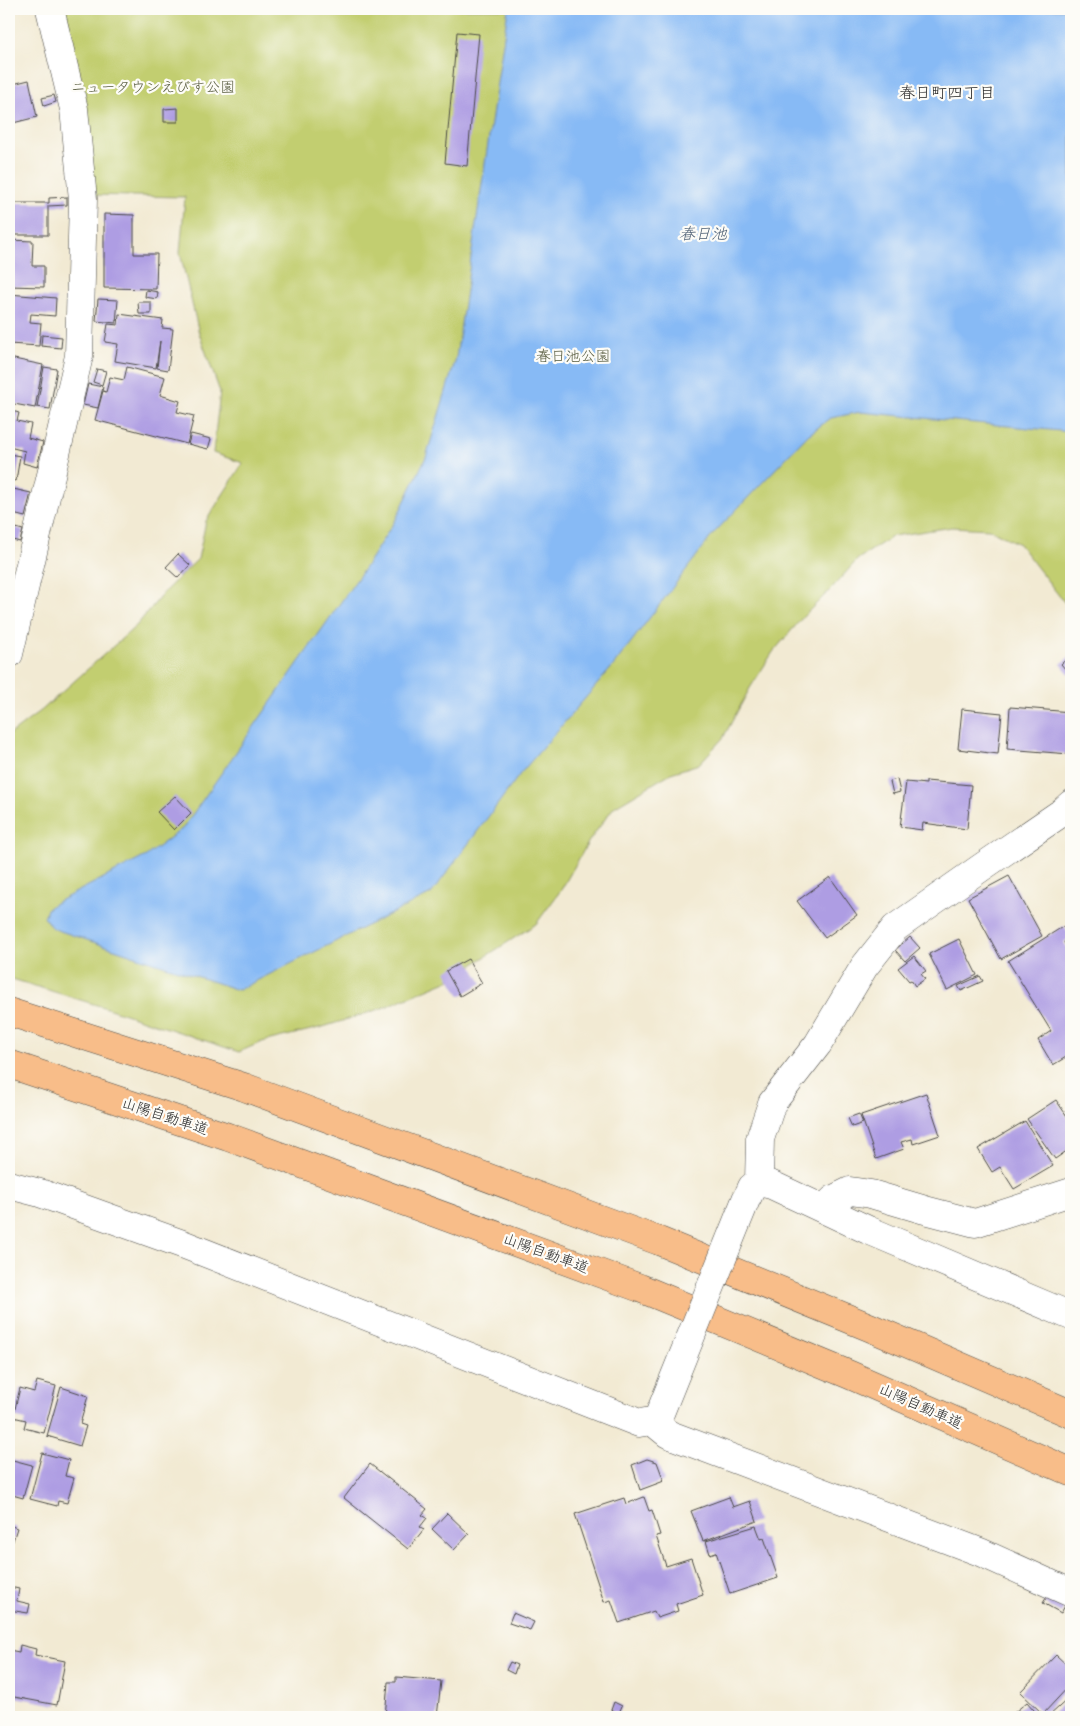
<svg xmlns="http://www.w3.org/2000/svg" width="1080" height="1726" font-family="Sriracha,'Klee One',sans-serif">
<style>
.green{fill:#c2ce70;stroke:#767c4e}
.water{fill:#87baf5;stroke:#597290}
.building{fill:#ae9de3}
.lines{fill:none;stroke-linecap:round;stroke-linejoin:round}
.minor-casing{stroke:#494844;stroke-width:29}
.highway-casing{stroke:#494844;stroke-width:29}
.minor{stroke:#fff;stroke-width:28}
.highway{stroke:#f8bd89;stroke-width:28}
.minor-bridge-casing{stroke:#494844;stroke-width:29;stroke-linecap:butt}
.minor-bridge{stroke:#fff;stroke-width:28}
.labels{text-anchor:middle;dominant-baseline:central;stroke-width:4.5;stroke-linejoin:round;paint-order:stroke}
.park-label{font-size:15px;fill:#585c40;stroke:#fdfcf7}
.street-label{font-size:15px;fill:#2b2b2b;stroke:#fdfcf7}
.neighbourhood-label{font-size:16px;fill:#2b2b2b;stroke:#fdfcf7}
.water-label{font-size:16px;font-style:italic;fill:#4b5d72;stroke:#fdfcf7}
</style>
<rect width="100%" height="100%" fill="#fdfcf7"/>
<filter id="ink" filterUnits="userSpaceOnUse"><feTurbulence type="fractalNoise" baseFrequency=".02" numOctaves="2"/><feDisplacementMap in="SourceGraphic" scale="10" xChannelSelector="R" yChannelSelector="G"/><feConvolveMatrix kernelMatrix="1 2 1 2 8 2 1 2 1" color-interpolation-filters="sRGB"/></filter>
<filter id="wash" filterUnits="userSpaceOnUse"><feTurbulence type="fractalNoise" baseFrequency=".0096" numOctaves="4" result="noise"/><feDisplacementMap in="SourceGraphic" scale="20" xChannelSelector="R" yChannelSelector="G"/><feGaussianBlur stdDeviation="1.12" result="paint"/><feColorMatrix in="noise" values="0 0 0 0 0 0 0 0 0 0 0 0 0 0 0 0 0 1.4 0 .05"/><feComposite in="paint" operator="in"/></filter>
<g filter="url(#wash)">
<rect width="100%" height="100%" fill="#f2ead3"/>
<path class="green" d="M56,9H1071V605L1064,602L1019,544L989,529L952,527L893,536L858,559L830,590L803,617L773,652L750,688L723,738L699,764L671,773L614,807L589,841L561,890L536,924L449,980L380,1009L323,1027L262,1042L239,1052L113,1010L9,978V735L42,710L137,625L165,591L198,559L206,521L243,463L213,453L220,392L199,333L180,253L185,197L86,195Z"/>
<path class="water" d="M508,9H1071V432L860,412L831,418L808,435L714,533L613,666L520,774L431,894L238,990L57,930L50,926L44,917L47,909L55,903L146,856L183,828L364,569L396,519L426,457L456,358Z"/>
<g id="blocks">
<path class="building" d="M457,32L479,34L467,166L445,163Z
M29,80L37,117L9,124V85Z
M54,95L56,102L44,106L42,98Z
M178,108V122H164V109Z
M67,197V205L48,206V235H9V203H49V198Z
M104,214L134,215V254H157L156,289L104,288Z
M9,240L33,241L32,266H44V287L9,286Z
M146,290L158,292L157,299L145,297Z
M9,294L56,298L55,316L31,314L30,322L41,323L39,346L9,344Z
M98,299L118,300L116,323L96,321Z
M138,302H151V314H139Z
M119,314L163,320L162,328L173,329L168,370L157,368L160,341L156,368L115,361L118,344L105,342L108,324L118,325Z
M42,335L62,337L61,348L41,346Z
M9,358L43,365L35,408L9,403Z
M44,367L57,369L50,409L37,407Z
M127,367L165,377L160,395L180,401L177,412L194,416L187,444L95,420L103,391L106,392L110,377L124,380Z
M97,369L106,371L102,385L93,382Z
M88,384L103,387L98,408L83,405Z
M9,410L19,413L17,421L31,424L28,438L43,442L37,467L23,463L25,451L9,447Z
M191,434L211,439L208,449L188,444Z
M9,454L20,456L16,481L9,480Z
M9,488L31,493L25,517L9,513Z
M9,526L23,530L20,542L9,539Z
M178,554L190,565L178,578L166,567Z
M1071,655V676L1061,664Z
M1010,707L1071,712L1069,754L1007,749Z
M962,709L1002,713L998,754L958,749Z
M897,779L900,792L893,794L890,781Z
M926,781L971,785L967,829L923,823L922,830L900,827L906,782L926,784Z
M175,796L191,813L174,830L157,812Z
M1009,876L1042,936L1001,959L968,898Z
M830,877L857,915L825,938L797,901Z
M1064,926L1071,938L1064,942L1071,955V1054L1053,1065L1038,1040L1051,1031L1008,961Z
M910,937L920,948L905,961L895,950Z
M959,939L977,975L947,990L929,954Z
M914,956L926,971L921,974L925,979L915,986L911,980L909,981L898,968Z
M468,959L482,983L460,996L446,971Z
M980,976L983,981L961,991L958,986Z
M926,1093L940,1135L913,1144L912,1139L901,1142L904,1149L876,1159L861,1115Z
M1056,1100L1071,1122V1148L1055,1159L1027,1119Z
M859,1114L863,1123L852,1127L848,1118Z
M1025,1121L1053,1166L1014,1189L1000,1167L992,1172L978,1149Z
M37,1381L56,1386L44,1433L24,1428L26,1420L13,1417L20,1388L34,1392Z
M61,1387L88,1396L80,1424L86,1426L80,1446L47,1436Z
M42,1453L69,1460L65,1476L74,1478L67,1503L58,1501L57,1506L30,1499Z
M9,1459L32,1465L23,1498L9,1494Z
M647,1459L657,1462L664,1481L640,1490L632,1465Z
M370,1464L427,1509L422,1515L427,1518L420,1527L424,1529L408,1549L344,1498Z
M644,1497L649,1511L652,1510L660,1535L656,1536L666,1566L691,1558L703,1595L676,1604L678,1611L657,1618L654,1611L619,1623L611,1600L604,1602L575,1514L624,1498L626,1504Z
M729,1497L733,1507L750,1501L757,1521L703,1541L691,1511Z
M447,1513L469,1534L454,1550L432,1529Z
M9,1525L17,1528L9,1553Z
M756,1526L761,1539L764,1538L778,1578L730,1594L716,1552L710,1554L706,1541Z
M10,1587L19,1589L17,1601L30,1604L28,1613L9,1610Z
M1048,1595L1066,1604L1061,1613L1043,1603Z
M513,1613L534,1622L530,1630L509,1623Z
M20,1645L36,1649L35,1655L65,1661L57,1705L9,1696V1650L19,1652Z
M1056,1655L1071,1669V1684L1043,1714L1020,1692Z
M510,1662L517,1665L514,1674L506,1670Z
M396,1677L441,1681L437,1717H385L388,1682H396Z
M1071,1696V1717H1048Z
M614,1702L622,1706L619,1713L611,1710Z
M1027,1702L1040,1717H1009Z"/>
</g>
</g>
<g filter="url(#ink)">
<use href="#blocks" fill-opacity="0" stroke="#494844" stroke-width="1"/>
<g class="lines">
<defs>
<path id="minor" d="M9,654L79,356L83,199L74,109L50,9
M759,1182L760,1139L772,1103L818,1044L864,967L895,928L982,867L1061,813L1071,804
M9,1185L40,1193L185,1245L639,1423L652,1421L668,1434L980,1552L1071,1593
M748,1196L752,1187L759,1182L772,1185L868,1230L1071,1316
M824,1209L834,1199L850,1191L871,1194L925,1210L975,1223L1071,1192"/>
<path id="highway" d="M9,1012L244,1087L659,1241L869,1327L1071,1414
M9,1064L228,1137L640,1288L850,1375L1071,1472"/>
</defs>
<use href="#minor" class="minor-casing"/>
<use href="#highway" class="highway-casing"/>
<use href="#minor" class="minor"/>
<use href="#highway" class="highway"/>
<defs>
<path id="minor-bridge" d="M660,1413L747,1197"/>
</defs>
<use href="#minor-bridge" class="minor-bridge-casing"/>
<use href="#minor-bridge" class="minor-bridge"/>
</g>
</g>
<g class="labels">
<g class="park-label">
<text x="153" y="87">ニュータウンえびす公園</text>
<text x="573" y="356">春日池公園</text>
</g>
<g class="street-label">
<text transform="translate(165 1116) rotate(18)">山陽自動車道</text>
<text transform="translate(546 1253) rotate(20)">山陽自動車道</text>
<text transform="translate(921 1406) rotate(24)">山陽自動車道</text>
</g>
<g class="neighbourhood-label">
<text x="947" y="92">春日町四丁目</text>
</g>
<g class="water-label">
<text x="703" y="233">春日池</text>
</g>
</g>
<rect width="1080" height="1726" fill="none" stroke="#fdfcf7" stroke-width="30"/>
</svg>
